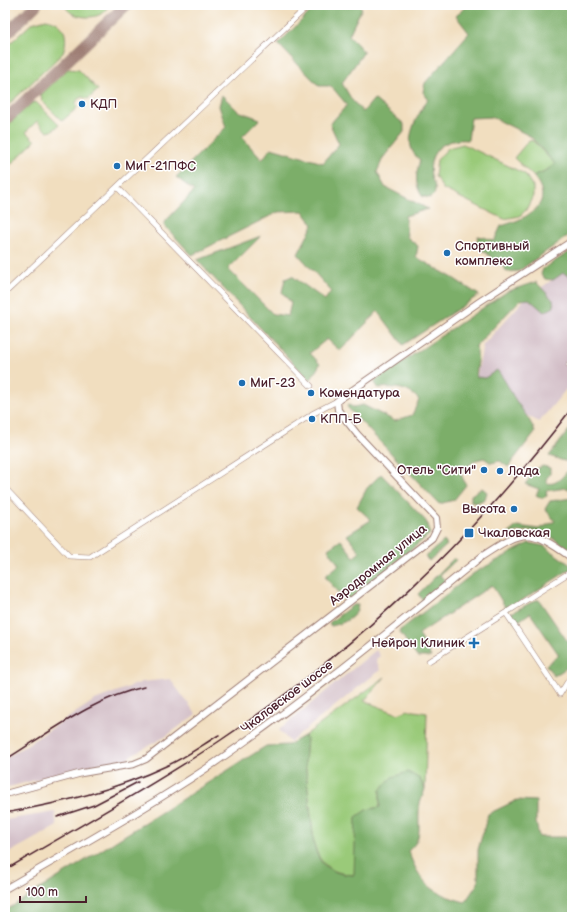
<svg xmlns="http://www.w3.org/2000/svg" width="577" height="922" font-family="'Balsamiq Sans',sans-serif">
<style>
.industrial{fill:#d2bdc6}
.green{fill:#9aca79;stroke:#727452}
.forest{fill:#7bae69;stroke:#62664a}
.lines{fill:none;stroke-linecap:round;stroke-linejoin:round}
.taxiway{stroke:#9e7e75;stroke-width:12}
.minor-casing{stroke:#9e7e75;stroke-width:6}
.tertiary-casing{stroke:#9e7e75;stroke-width:8}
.minor{stroke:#fff;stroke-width:5}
.tertiary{stroke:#fff;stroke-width:6}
.rail{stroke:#4a1f2b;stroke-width:1.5}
.poi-dot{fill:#1f6fb2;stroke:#fff;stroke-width:1.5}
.labels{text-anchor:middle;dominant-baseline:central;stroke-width:3;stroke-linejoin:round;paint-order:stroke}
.poi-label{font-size:13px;fill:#4a1f2b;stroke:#fff;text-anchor:start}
.street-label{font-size:13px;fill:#4a1f2b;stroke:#fff}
</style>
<rect width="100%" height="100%" fill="#fff"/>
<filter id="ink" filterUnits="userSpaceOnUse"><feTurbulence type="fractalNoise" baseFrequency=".025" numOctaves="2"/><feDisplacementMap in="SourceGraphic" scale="8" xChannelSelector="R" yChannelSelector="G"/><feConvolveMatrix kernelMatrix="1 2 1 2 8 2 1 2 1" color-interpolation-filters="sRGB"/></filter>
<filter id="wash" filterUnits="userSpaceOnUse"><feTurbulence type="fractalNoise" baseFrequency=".012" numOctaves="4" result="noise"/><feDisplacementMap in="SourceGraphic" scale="16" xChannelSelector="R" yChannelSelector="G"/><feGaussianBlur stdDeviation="0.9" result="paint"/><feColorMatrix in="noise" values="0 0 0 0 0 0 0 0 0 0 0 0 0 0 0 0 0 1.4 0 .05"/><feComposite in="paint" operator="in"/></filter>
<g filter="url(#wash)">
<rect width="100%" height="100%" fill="#f1debf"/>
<path class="industrial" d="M563,272L572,276V382L539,422L517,410L476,380L483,345L524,300Z
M376,650L380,656L376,659L380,670L290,742L279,730Z
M170,679L196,714L165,737L131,755L128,759L82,768L5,788V759L95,700L142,682Z
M55,812L57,826L5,855V820Z"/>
<path class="green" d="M65,5H110C107,8 104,12 101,14C91,20 68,17 65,5Z
M46,19C65,22 69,36 63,53L5,108V48L32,23Z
M68,69L79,70L98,90L88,99L82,97L78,99L76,103L77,108L62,121L42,101L41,95Z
M36,102L59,125L52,131L47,132L37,121L26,132L35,141L5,170V128L32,103Z
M529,140L533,141L555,164L547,170L533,176L514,158Z
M463,144L525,174L533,187V196L526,210L520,216L504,219L443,189L435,176L437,160L448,148Z
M385,677L364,701L398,714L408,710L427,713L425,789L420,779L380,790V807L366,810L354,875C331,873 320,866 314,844L305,762L307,738L304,736Z"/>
<path class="forest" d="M317,5H359L362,8L349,35L364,52L342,83L352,100L363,112L374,99L404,124V132L383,158L377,172L385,187L428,209L405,216L407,237L418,246L416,257L453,278L479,295L403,345L378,311L340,351L327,339L310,353L320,364L310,381L197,260L261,236L228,269L273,314L288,316L291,303L282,292L285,279L292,276L325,300L331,291L298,254L313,225L303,211L278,212L192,255L163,224L194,191L176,177L226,127L219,106L222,95L238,111L260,119L242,137L262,160L271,148L323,163L339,144L330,124L347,105L331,86H319L278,44Z
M465,5H572V233L519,271L507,272L503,266L478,247L477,240L478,236L484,237L494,241L501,226C525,219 558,205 533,176L547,170L555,164L530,136L492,117L471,118L468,140C445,138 427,150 431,176C432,181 436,186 435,191C435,195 432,196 429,198L422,196C414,184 416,173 420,160C399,144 417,117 428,99L423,92L425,83L469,33L456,16L464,8Z
M572,250V277L563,273L553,280L545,279L541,274L543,269Z
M536,282L553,300L554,307L544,312L529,299L520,300L476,346L478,361L476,377L485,378L497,370C508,383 510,393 519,405C525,414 531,421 535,432L508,467L500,461L491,463L484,458L476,460L460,472L466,485L454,500L439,504L348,408L347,404L353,407L363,405L395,421L412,415L419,400C408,387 394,387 378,388L374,381L508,291Z
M572,426V461H564L549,456Z
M543,466L550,468V474L546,479L547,483C558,486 564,473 572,467V490L566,488L546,491L547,496L542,498L536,495L539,489L525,484L538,468Z
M381,474L426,521L430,534L346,603L325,576L339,565L328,549L341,540L354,557L360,552L347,535L371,520L357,507L367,488Z
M482,488L487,492L485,499L476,503L471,502V495Z
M572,498V552C547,532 539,527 507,534L517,526L539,529L555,521L545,509L550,501Z
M444,541L447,545L429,561L425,557Z
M529,543L544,546L572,566V568L507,610L492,585L419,634L431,657H417L399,631L474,573Z
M454,558L456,560L440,575L445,581L423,600L418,594Z
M536,600H539L572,648V667L568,666V667L554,676L546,665L559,655L530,613L516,623L509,614Z
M353,605H358C357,618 342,624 331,626L329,623Z
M304,736L307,738L305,762L314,844C319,866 331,874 354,875L356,817L366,810L380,807V790L392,777L408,772L420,779L425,789C423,796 419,803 419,811C418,828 423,839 408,851C421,884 431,893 465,902L478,883V850L488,814L517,800L536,801V822L539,837H572V917H5V911L266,746L288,745Z"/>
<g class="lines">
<path class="taxiway" d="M5,35L36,5
M5,120L126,5"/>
</g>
</g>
<g filter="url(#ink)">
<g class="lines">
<defs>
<path id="minor" d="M117,187L311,386
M5,293L309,5
M569,365L572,360
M312,414L337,401
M5,488L69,556L90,557L308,417
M506,613L560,694L568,681L572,679
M429,661L572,571"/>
<path id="tertiary" d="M5,794L82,773L134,764L146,759L432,538L437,528L436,518L357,434L338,410L337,401L479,302L572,241
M5,889C75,848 146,809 213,764C306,700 393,628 481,557C524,528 530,528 572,558"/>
</defs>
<use href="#minor" class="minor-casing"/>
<use href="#tertiary" class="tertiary-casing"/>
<use href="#minor" class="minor"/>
<use href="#tertiary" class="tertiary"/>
<path class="rail" d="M5,760C49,733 93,698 144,687
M5,813C61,803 115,790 166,766C185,758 202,745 219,735
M57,817L94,805L138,782
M5,870C76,828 149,788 218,742C357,649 471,540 572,408"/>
</g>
</g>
<g class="poi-dot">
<circle cx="82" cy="104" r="4"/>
<circle cx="117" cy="166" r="4"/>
<circle cx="447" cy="253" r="4"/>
<circle cx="242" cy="383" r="4"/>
<circle cx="311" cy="393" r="4"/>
<circle cx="312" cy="419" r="4"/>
<circle cx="484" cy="470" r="4"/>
<circle cx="500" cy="471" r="4"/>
<circle cx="514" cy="509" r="4"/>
<rect x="464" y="528" width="10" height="10" rx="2"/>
<path d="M472 637h4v4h4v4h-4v4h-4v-4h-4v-4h4z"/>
</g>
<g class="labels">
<g class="poi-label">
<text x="90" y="104">КДП</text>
<text x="125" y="166">МиГ-21ПФС</text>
<text x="455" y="246">Спортивный<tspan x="455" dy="15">комплекс</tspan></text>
<text x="250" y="383">МиГ-23</text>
<text x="319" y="393">Комендатура</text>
<text x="320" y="419">КПП-Б</text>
<text x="476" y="470" text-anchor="end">Отель "Сити"</text>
<text x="508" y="471">Лада</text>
<text x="506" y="509" text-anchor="end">Высота</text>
<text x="478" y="533">Чкаловская</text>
<text x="465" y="643" text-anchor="end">Нейрон Клиник</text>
</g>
<g class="street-label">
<text transform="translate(378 565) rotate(-39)">Аэродромная улица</text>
<text transform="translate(287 697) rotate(-37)">Чкаловское шоссе</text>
</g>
</g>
<rect width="577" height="922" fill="none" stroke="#fff" stroke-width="20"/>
<path d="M20 896v6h66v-6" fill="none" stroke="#4a1f2b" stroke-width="2"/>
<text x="26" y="896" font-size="12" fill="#4a1f2b" stroke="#ffffff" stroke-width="3" paint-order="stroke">100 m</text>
</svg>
